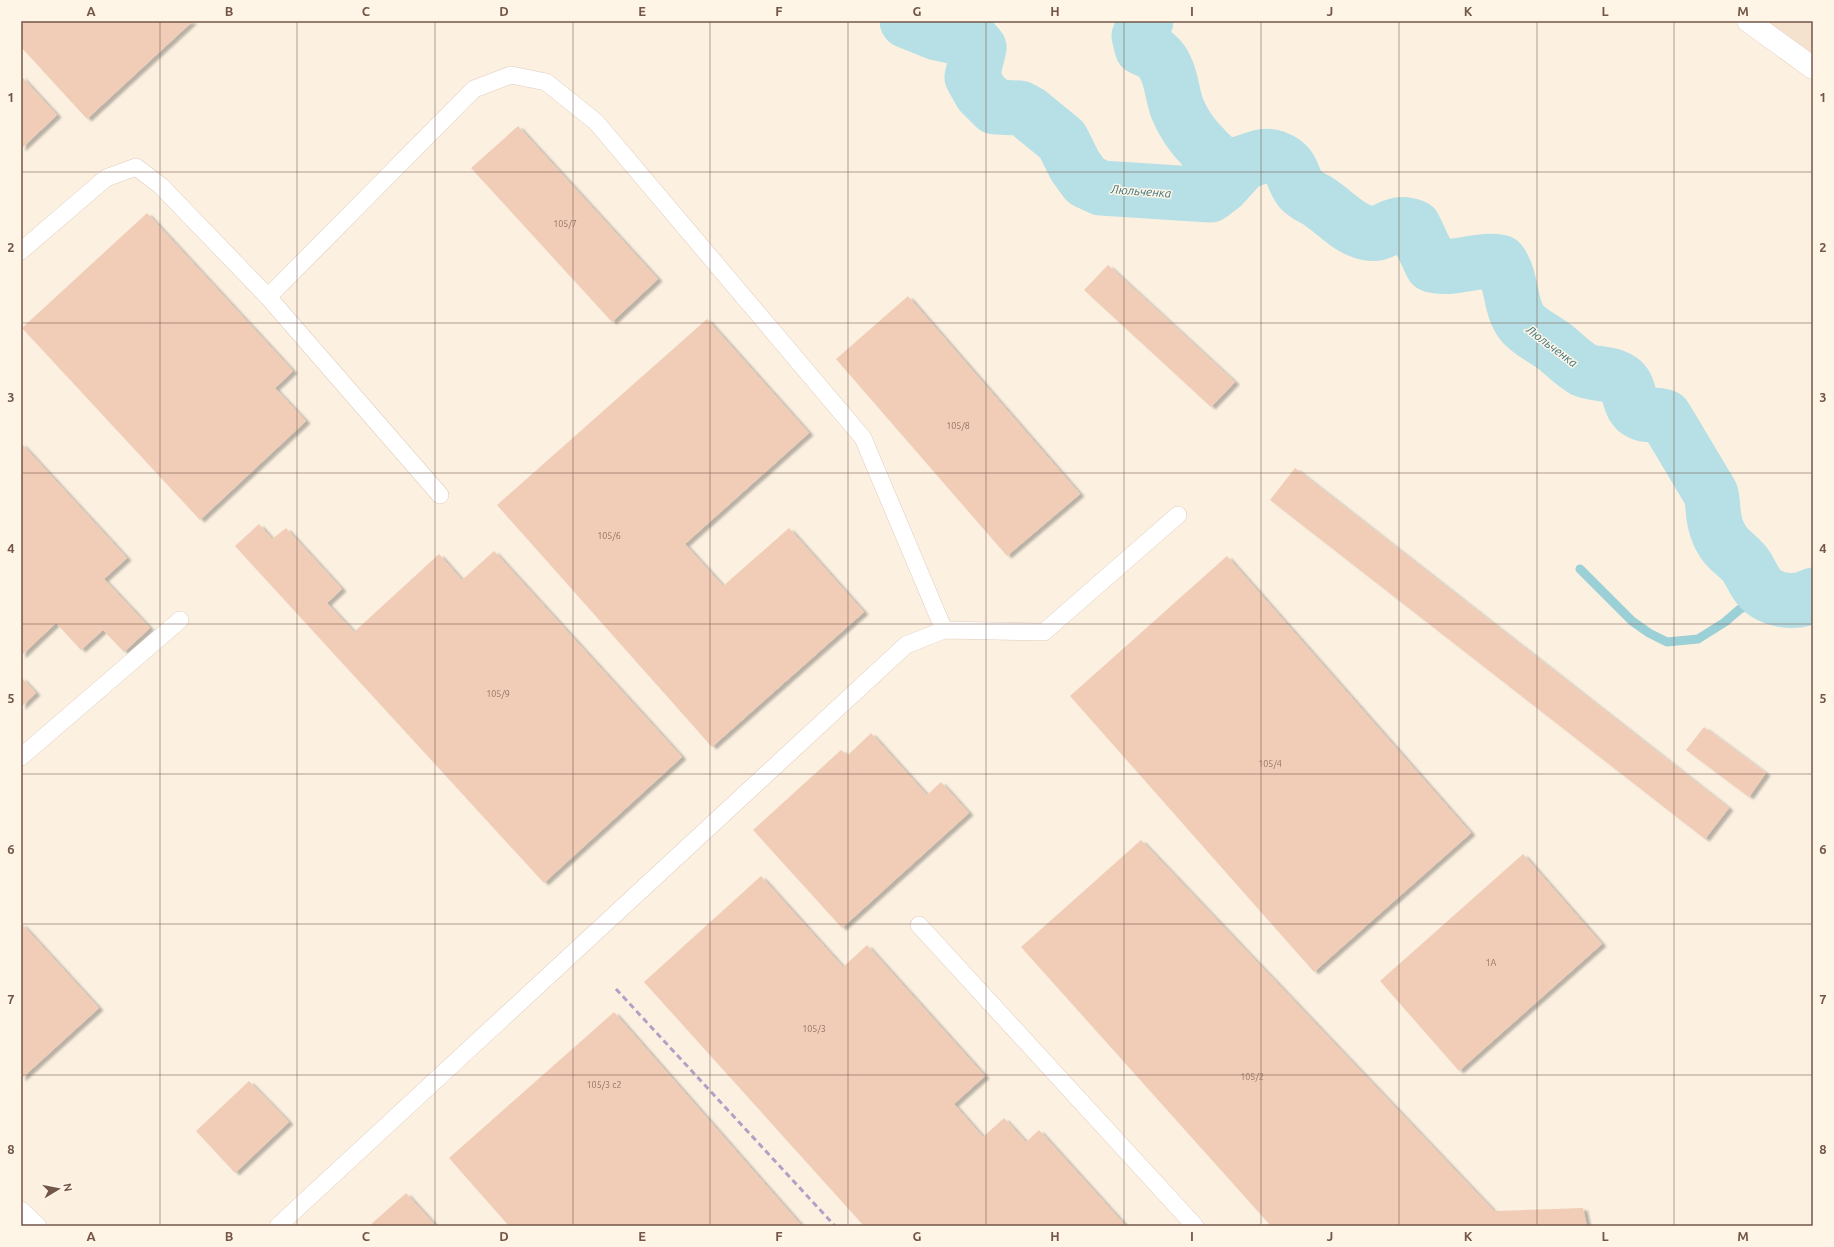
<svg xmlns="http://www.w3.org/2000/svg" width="1834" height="1247" font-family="Ubuntu,sans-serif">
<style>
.residential{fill:#f4e2cf}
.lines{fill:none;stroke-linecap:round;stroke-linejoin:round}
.stream{stroke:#9cd0d7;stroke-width:9}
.river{stroke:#b6e0e5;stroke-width:55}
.building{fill:#f1cdb8;filter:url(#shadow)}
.lane-casing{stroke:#e0ccbd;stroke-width:18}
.street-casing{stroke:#e0ccbd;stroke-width:23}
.lane{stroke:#fff;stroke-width:17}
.street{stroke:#fff;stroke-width:22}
.rail{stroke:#b3a0c5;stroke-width:3;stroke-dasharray:6 4;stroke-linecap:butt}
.grid{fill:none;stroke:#735648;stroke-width:1;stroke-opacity:0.55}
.labels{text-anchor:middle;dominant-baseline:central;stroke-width:3;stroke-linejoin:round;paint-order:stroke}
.number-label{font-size:9px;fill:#927464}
.water-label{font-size:12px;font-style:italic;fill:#3f7780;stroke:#fff5e7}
.neatline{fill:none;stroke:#735648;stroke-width:1.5}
.grid-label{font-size:13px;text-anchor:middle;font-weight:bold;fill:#735648}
</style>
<defs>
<filter id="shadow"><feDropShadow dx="4.5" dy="2.5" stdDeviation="1" flood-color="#0004"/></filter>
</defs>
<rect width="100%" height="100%" fill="#fcf1e1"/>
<path class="residential" d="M1749,21H1813V70Z"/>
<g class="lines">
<path class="stream" d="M1580,569L1632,621L1649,633L1667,642L1698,639L1725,622L1740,609L1771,597"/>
<path class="river" d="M907,21L937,33L973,41L979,48L972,77L981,93L995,107L1020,108L1029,113L1062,140L1075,166L1086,181L1101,188L1210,195L1222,186L1241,165
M1146,21L1139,36L1142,48C1147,50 1152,52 1156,55C1171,67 1171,91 1177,108C1183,123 1192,136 1204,148C1208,153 1219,163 1225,164C1249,169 1260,145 1285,163C1293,169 1294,182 1300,189C1307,197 1315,198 1322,204C1337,214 1350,230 1368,233C1385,237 1392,218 1414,227L1432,265C1453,271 1477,258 1500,262C1513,279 1509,309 1523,324C1532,334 1545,339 1555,347C1565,355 1573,364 1584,370C1595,375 1612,372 1622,381C1632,390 1627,407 1641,413C1649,417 1655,413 1665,417L1711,494C1714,507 1712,519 1718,532C1725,549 1732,550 1743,562C1749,568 1751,576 1756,583C1767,601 1795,605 1813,595"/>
</g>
<path class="building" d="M21,21H193L87,119L21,47Z
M21,76L57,115L21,149Z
M518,126L658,279L612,322L471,168Z
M147,213L293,371L275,388L306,421L200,520L22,328Z
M1108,265L1235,382L1211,407L1084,290Z
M908,296L1080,494L1007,556L836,359Z
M707,319L809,433L685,544L723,586L789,528L864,612L712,747L497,505Z
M21,443L127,558L104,579L150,628L124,652L103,630L81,650L56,623L21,656Z
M1295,468L1729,808L1705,839L1270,500Z
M259,524L272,539L286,528L342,589L327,603L354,632L439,554L462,580L494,551L682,757L544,883L235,546Z
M1227,556L1471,833L1314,972L1070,696Z
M21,677L36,693L21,707Z
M1704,727L1766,773L1749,797L1686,750Z
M871,733L927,795L941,782L969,813L842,928L753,830L841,750L848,755Z
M1141,840L1494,1211L1583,1208L1587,1226H1271L1021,947Z
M1523,854L1602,944L1459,1071L1380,981Z
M761,876L843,967L867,945L985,1076L954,1104L983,1137L1004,1118L1026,1142L1039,1130L1126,1226H864L644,982Z
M21,923L99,1008L21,1079Z
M614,1012L802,1226H509L449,1158Z
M249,1081L289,1122L235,1173L196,1131Z
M406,1193L436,1226H369Z"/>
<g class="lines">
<defs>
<path id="lane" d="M21,251L106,178L136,167L161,186L268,297L440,495
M268,297L474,89L511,75L546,82L596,122L863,438L944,630
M21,757L180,620
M919,925L1195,1226
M21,1210L38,1226
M278,1226L906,645L944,630L1044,632L1178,515"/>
<path id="street" d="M1748,21L1813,68"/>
</defs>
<use href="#lane" class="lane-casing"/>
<use href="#street" class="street-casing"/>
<use href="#lane" class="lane"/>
<use href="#street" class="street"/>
<path class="rail" d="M616,989L835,1226"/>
</g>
<path class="grid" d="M160,21V1226M297,21V1226M435,21V1226M573,21V1226M710,21V1226M848,21V1226M986,21V1226M1124,21V1226M1261,21V1226M1399,21V1226M1537,21V1226M1674,21V1226M21,172H1813M21,323H1813M21,473H1813M21,624H1813M21,774H1813M21,924H1813M21,1075H1813"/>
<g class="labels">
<g class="number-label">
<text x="565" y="224">105/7</text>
<text x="958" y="426">105/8</text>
<text x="609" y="536">105/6</text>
<text x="498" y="694">105/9</text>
<text x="1270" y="764">105/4</text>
<text x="1491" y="963">1А</text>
<text x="814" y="1029">105/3</text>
<text x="1252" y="1077">105/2</text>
<text x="604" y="1085">105/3 с2</text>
</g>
<g class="water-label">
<text transform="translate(1141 191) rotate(4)">Люльченка</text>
<text transform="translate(1552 346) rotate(37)">Люльченка</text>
</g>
</g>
<rect width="1834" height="1247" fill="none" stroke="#fff5e7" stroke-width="44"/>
<g transform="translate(58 1189) rotate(80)" stroke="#fff5e7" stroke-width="3" paint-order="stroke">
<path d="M0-3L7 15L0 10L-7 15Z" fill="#735648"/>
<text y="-6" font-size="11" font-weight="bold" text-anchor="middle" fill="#735648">N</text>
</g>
<rect x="22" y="22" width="1790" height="1203" class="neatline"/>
<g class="grid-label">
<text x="91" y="16">A</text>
<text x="229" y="16">B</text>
<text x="366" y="16">C</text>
<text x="504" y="16">D</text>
<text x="642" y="16">E</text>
<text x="779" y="16">F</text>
<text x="917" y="16">G</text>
<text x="1055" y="16">H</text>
<text x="1192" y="16">I</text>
<text x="1330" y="16">J</text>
<text x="1468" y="16">K</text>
<text x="1605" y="16">L</text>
<text x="1743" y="16">M</text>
<text x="11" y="102">1</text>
<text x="1823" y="102">1</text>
<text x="11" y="252">2</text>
<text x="1823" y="252">2</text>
<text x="11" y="402">3</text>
<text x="1823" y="402">3</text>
<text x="11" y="553">4</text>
<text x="1823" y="553">4</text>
<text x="11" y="703">5</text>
<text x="1823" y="703">5</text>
<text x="11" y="854">6</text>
<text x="1823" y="854">6</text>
<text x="11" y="1004">7</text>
<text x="1823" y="1004">7</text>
<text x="11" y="1154">8</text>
<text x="1823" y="1154">8</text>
<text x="91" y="1241">A</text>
<text x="229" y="1241">B</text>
<text x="366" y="1241">C</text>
<text x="504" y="1241">D</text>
<text x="642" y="1241">E</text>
<text x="779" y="1241">F</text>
<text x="917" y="1241">G</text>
<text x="1055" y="1241">H</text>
<text x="1192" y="1241">I</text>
<text x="1330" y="1241">J</text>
<text x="1468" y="1241">K</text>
<text x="1605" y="1241">L</text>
<text x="1743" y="1241">M</text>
</g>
</svg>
